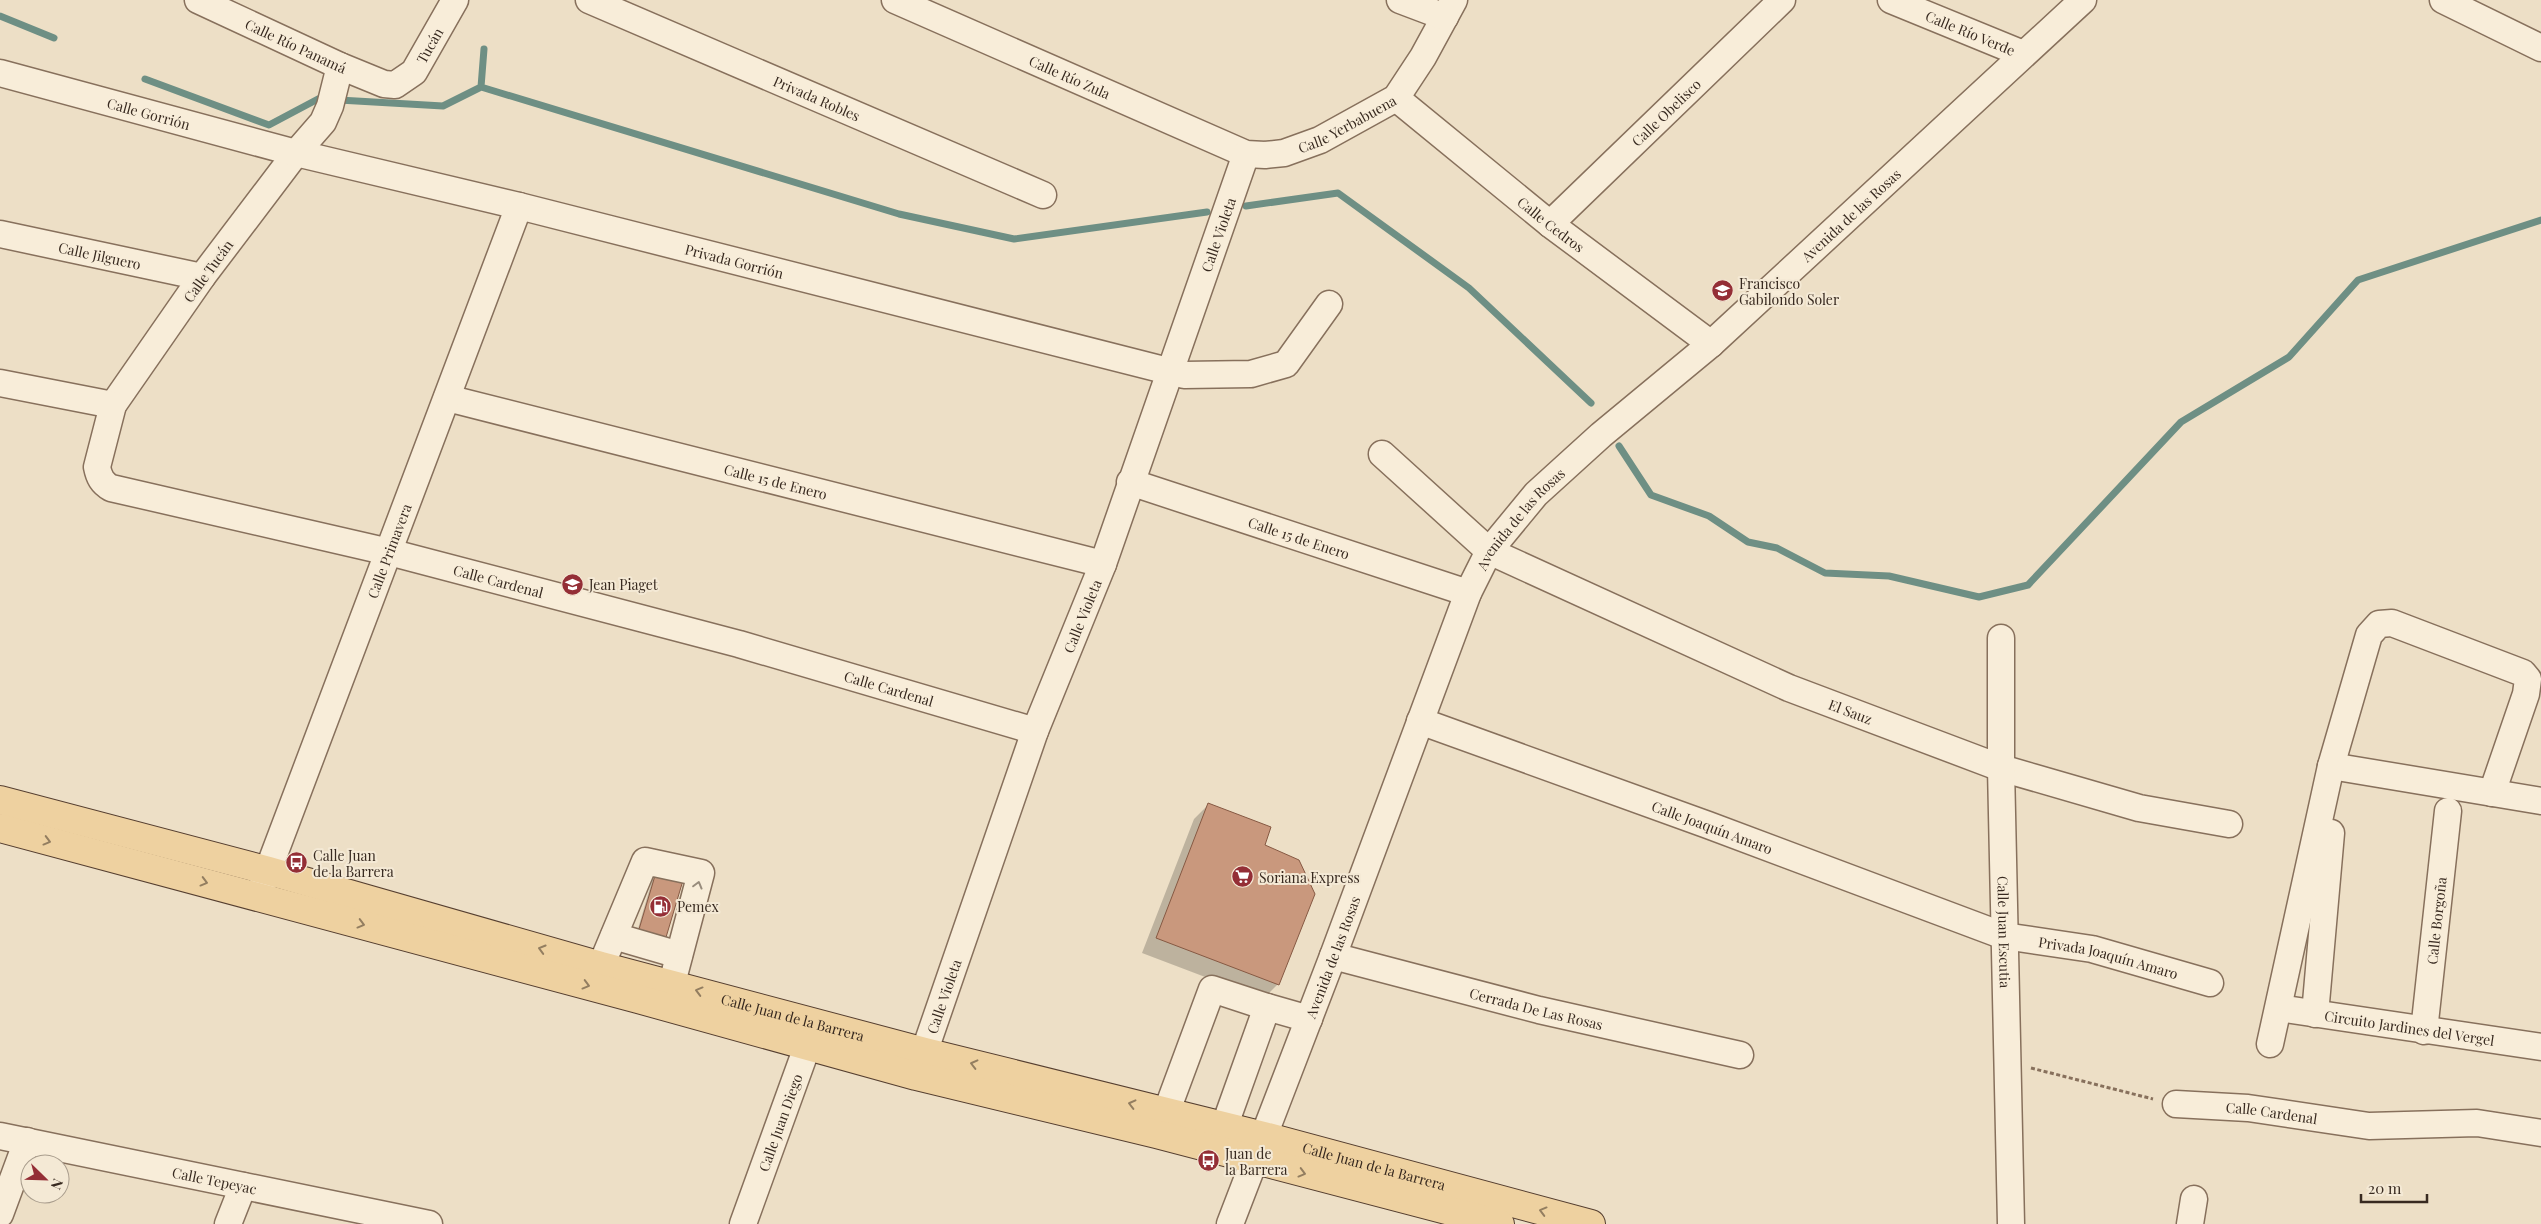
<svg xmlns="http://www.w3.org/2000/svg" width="2541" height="1224" font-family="'Playfair Display',serif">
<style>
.shadow{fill:#0003}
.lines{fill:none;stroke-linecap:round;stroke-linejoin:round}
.stream{stroke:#6e8f84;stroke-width:7}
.building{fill:#c9987d;stroke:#865943}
.minor-casing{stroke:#87705c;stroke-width:29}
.major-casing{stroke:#563f30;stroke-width:30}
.path{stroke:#87705c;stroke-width:3;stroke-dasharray:4 2.5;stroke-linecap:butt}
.minor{stroke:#f8edd9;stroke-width:26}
.major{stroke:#eed1a0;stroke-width:28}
.oneway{stroke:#937e60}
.oneway2{stroke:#988c7c}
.labels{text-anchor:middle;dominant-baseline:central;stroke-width:4;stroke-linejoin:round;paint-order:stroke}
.street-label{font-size:14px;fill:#382a20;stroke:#f4e9d5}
.poi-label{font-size:14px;fill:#382a20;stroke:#f4e9d5;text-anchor:start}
</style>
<rect width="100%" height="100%" fill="#eddfc6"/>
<path class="shadow" d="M1209,804L1263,846L1278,984L1263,999L1142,953L1194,819Z
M658,870L663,943L635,939L654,874Z"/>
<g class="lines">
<path class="stream" d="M0,16L54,38
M145,79L269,125L318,99
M481,87L484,49
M339,100L443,106L481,87L899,214L1014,239L1207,212
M1246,206L1338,193L1469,288L1591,403
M1619,446L1651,495L1709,516L1748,542L1777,548L1825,573L1889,576L1979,597L2028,585L2181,422L2289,357L2358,280L2541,220"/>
</g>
<path class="building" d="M1208,803L1271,827L1265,845L1299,860L1315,894L1279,985L1156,938Z
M657,869L684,877L664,944L637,936Z"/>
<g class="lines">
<defs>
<g id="minor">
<path id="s1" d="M198,0L340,66L384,84L395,85L414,72L455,0"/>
<path id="s2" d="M589,0L1043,195"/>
<path id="s3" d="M895,0L1246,154L1265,155L1284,153L1320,140L1396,98L1423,57L1454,0"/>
<path d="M1400,0L1445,17"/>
<path id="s4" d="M1891,0L2023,54"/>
<path d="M2443,0L2541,48"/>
<path id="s5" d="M340,66L330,106L323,122L296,153L202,277L113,405L97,467C99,477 102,483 111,488L389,552L739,644L1035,731"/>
<path id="s6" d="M0,73L296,153L519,206L1184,375L1251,374L1286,364L1329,304"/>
<path id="s7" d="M1396,98L1550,224L1711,344"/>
<path id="s8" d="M1550,224L1782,0"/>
<path id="s9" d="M0,234L202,277"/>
<path d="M0,383L113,405"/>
<path id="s10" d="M447,398L1103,564"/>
<path id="s11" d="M1382,454L1489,551L1789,688L2001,768L2139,808L2229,824"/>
<path id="s12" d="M1130,482L1468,593"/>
<path id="s13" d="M2001,638V768L2011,1224"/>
<path id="s14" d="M1420,721L1708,825L2004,936L2092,949L2210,983"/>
<path d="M2331,766L2541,801"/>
<path id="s15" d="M258,897L519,206"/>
<path d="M614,936L679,955"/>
<path id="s16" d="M1333,956L1539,1010L1740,1055"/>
<path d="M601,966L645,861L701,873L672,983"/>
<path id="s17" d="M2279,1008L2541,1047"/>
<path d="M2315,1014L2331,833"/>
<path id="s18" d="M2424,1031L2448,811"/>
<path d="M2270,1044L2331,766L2369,635L2379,624L2392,623L2523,673L2528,679L2526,694L2492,793"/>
<path id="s19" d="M917,1073L1035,731L1103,564L1246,154"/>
<path id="s20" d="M2176,1104L2248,1108L2369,1126L2477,1123L2541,1133"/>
<path d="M1157,1131L1166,1113L1212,989L1267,1007"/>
<path id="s21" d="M0,1136L429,1224"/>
<path d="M1217,1147L1267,1007L1309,1019"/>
<path d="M0,1214L27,1141"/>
<path d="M228,1224L243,1186"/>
<path id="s22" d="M743,1224L815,1025"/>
<path id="s23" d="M1230,1224L1333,956L1468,593L1489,551L1536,494L1601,435L1711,344L2083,0"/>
<path d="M2190,1224L2194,1199"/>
</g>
<g id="major">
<path id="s24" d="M0,800L269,871L601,966L925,1052L1264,1136L1591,1224"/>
<path d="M0,828L638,999L916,1076L1156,1134L1500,1224"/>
</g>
</defs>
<use href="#minor" class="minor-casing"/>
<use href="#major" class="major-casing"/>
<path class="path" d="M2031,1068L2153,1099"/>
<use href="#minor" class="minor"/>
<use href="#major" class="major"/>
</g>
<defs><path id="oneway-chevron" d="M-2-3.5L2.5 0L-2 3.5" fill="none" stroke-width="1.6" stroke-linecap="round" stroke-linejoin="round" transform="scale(1.25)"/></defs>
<g class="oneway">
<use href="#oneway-chevron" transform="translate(47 841) rotate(15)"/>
<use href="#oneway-chevron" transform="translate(204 882) rotate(15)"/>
<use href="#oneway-chevron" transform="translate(361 924) rotate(15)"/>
<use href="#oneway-chevron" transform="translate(542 949) rotate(-164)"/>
<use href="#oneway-chevron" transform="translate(586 985) rotate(15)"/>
<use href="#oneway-chevron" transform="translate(699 991) rotate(-165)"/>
<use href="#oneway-chevron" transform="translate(974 1064) rotate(-166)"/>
<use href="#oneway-chevron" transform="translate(1132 1104) rotate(-166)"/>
<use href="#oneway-chevron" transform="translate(1302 1173) rotate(15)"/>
<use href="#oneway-chevron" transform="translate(1543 1211) rotate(-165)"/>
</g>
<use class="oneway2" href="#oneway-chevron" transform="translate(698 885) rotate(-75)"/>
<defs>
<symbol id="school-disc" viewBox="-11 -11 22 22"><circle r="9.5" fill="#942e36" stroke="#f4e9d5"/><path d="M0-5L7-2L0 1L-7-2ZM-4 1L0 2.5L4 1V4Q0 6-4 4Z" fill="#fff"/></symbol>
<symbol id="bus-disc" viewBox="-11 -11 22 22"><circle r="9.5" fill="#942e36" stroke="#f4e9d5"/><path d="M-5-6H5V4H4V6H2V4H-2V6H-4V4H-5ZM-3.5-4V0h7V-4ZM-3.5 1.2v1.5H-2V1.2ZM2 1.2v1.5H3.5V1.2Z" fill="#fff"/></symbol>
<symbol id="supermarket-disc" viewBox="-11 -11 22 22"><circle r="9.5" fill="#942e36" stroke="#f4e9d5"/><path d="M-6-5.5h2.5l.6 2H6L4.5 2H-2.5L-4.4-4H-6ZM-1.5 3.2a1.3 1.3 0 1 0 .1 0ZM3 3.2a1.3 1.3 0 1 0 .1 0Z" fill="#fff"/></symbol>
<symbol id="fuel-disc" viewBox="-11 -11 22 22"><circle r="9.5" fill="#942e36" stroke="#f4e9d5"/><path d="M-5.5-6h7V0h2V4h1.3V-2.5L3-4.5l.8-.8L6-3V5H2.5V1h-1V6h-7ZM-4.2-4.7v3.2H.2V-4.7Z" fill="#fff"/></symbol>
</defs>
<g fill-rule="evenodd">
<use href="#school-disc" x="1710" y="278" width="25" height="25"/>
<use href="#school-disc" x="560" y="572" width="25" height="25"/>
<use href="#bus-disc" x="284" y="850" width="25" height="25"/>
<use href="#supermarket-disc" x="1230" y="864" width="25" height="25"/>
<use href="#fuel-disc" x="648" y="894" width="25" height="25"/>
<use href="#bus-disc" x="1196" y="1148" width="25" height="25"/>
</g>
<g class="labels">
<g class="street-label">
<text stroke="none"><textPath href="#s4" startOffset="86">Calle Río Verde</textPath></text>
<text stroke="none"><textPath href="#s1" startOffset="108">Calle Río Panamá</textPath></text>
<text stroke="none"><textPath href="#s1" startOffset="269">Tucán</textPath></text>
<text stroke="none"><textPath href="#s3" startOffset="191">Calle Río Zula</textPath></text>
<text stroke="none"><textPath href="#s2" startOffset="248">Privada Robles</textPath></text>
<text stroke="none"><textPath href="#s8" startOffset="161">Calle Obelisco</textPath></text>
<text stroke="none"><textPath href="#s6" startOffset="154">Calle Gorrión</textPath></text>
<text stroke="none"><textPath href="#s3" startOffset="491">Calle Yerbabuena</textPath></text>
<text stroke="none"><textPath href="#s23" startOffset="1216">Avenida de las Rosas</textPath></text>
<text stroke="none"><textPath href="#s7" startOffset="200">Calle Cedros</textPath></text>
<text stroke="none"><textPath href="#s19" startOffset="891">Calle Violeta</textPath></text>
<text stroke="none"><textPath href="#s9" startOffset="102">Calle Jilguero</textPath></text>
<text stroke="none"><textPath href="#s6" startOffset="758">Privada Gorrión</textPath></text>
<text transform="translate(208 271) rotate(-54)">Calle Tucán</text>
<text stroke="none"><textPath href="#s10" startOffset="339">Calle 15 de Enero</textPath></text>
<text stroke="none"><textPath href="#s23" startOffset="766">Avenida de las Rosas</textPath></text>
<text stroke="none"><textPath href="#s12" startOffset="178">Calle 15 de Enero</textPath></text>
<text stroke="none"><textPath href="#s15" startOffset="370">Calle Primavera</textPath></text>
<text stroke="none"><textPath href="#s5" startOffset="900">Calle Cardenal</textPath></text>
<text stroke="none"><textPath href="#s19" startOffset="486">Calle Violeta</textPath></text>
<text stroke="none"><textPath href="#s5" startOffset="1305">Calle Cardenal</textPath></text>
<text stroke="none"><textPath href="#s11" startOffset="540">El Sauz</textPath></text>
<text stroke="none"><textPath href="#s14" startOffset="311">Calle Joaquín Amaro</textPath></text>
<text stroke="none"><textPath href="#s18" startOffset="111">Calle Borgoña</textPath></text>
<text stroke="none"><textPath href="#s13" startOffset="294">Calle Juan Escutia</textPath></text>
<text stroke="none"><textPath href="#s23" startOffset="286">Avenida de las Rosas</textPath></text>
<text stroke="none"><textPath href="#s14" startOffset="729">Privada Joaquín Amaro</textPath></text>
<text stroke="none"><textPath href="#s19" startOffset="81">Calle Violeta</textPath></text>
<text stroke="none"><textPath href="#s16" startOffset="210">Cerrada De Las Rosas</textPath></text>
<text stroke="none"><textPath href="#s24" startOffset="822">Calle Juan de la Barrera</textPath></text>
<text stroke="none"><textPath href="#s17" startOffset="132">Circuito Jardines del Vergel</textPath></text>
<text stroke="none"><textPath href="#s20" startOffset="96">Calle Cardenal</textPath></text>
<text stroke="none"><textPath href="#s22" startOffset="108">Calle Juan Diego</textPath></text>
<text stroke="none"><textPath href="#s24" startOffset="1422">Calle Juan de la Barrera</textPath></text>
<text stroke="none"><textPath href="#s21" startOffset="219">Calle Tepeyac</textPath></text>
</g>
<g class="poi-label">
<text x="1739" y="283">Francisco<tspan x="1739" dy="16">Gabilondo Soler</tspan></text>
<text x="589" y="584">Jean Piaget</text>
<text x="313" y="855">Calle Juan<tspan x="313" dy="16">de la Barrera</tspan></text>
<text x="1259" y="877">Soriana Express</text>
<text x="677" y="906">Pemex</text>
<text x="1225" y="1153">Juan de<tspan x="1225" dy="16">la Barrera</tspan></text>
</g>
</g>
<g transform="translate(45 1179) rotate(113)"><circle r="24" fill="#f4e9d5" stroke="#a99d8d"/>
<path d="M0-4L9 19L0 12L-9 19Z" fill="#942e36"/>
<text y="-8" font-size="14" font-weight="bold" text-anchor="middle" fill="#382a20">N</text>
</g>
<path d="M2361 1194v8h66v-8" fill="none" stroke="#382a20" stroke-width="2.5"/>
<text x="2368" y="1194" font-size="15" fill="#382a20" stroke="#f4e9d5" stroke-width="4" paint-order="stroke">20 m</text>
</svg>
